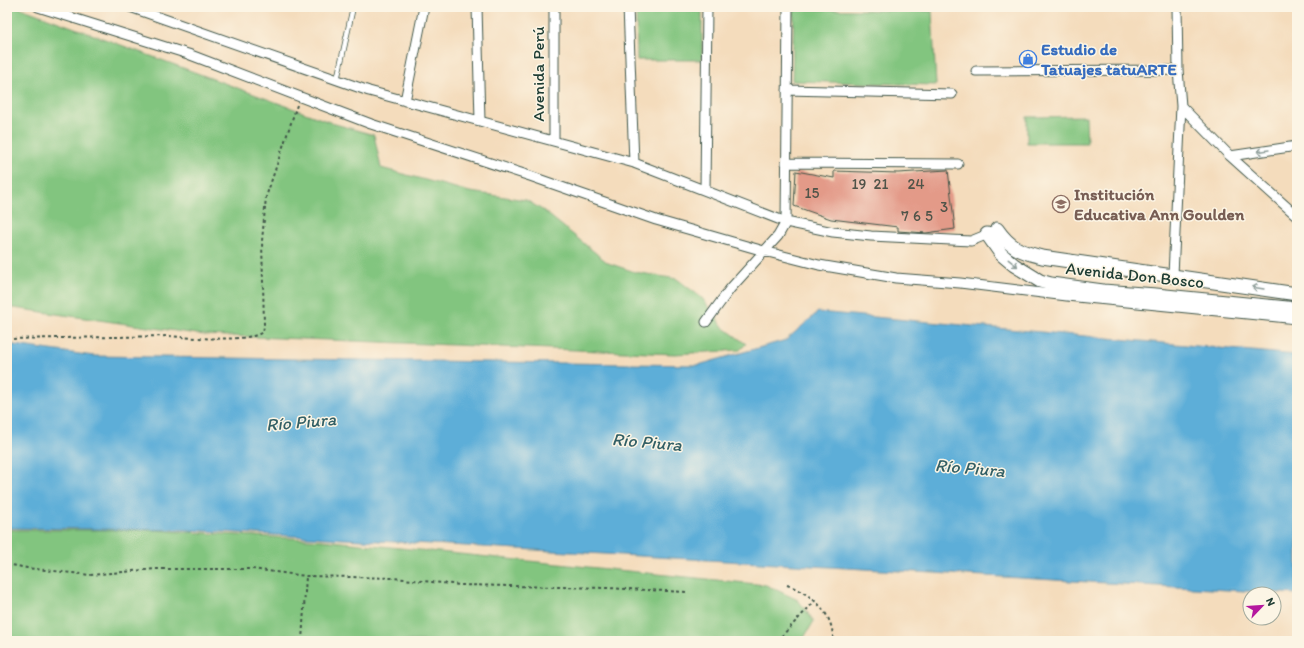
<svg xmlns="http://www.w3.org/2000/svg" width="1304" height="648" font-family="Itim,sans-serif">
<style>
.green{fill:#82c57f;stroke:#50815a}
.water{fill:#5daed8;stroke:#3e7686}
.building{fill:#e39a88}
.lines{fill:none;stroke-linecap:round;stroke-linejoin:round}
.lane-casing{stroke:#3f5548;stroke-width:6}
.street-casing{stroke:#3f5548;stroke-width:11}
.secondary-casing{stroke:#3f5548;stroke-width:15}
.path{stroke:#3f5548;stroke-width:2;stroke-dasharray:3 3;stroke-linecap:butt}
.lane{stroke:#fff;stroke-width:4.5}
.street{stroke:#fff;stroke-width:9}
.secondary{stroke:#fff;stroke-width:13}
.oneway{stroke:#8f9e9a}
.labels{text-anchor:middle;dominant-baseline:central;stroke-width:3;stroke-linejoin:round;paint-order:stroke}
.number-label{font-size:15px;fill:#505449}
.shop-label{font-size:17px;font-weight:bold;fill:#366cbe;stroke:#fcf5e5;text-anchor:start}
.street-label{font-size:17px;fill:#1f3d34;stroke:#fcf5e5}
.education-label{font-size:17px;font-weight:bold;fill:#785e54;stroke:#fcf5e5;text-anchor:start}
.water-label{font-size:18px;font-style:italic;fill:#325f65;stroke:#fcf5e5}
</style>
<rect width="100%" height="100%" fill="#fcf5e5"/>
<filter id="ink" filterUnits="userSpaceOnUse"><feTurbulence type="fractalNoise" baseFrequency=".025" numOctaves="2"/><feDisplacementMap in="SourceGraphic" scale="8" xChannelSelector="R" yChannelSelector="G"/><feConvolveMatrix kernelMatrix="1 2 1 2 8 2 1 2 1" color-interpolation-filters="sRGB"/></filter>
<filter id="wash" filterUnits="userSpaceOnUse"><feTurbulence type="fractalNoise" baseFrequency=".012" numOctaves="4" result="noise"/><feDisplacementMap in="SourceGraphic" scale="16" xChannelSelector="R" yChannelSelector="G"/><feGaussianBlur stdDeviation="0.9" result="paint"/><feColorMatrix in="noise" values="0 0 0 0 0 0 0 0 0 0 0 0 0 0 0 0 0 1.4 0 .05"/><feComposite in="paint" operator="in"/></filter>
<g filter="url(#wash)">
<rect width="100%" height="100%" fill="#f4dcbc"/>
<path class="green" d="M7,7H18L335,124L374,135L381,168L470,192L526,200L544,211L608,263L635,272L677,279L702,298L723,327L746,344L740,350L675,354L204,335L7,307Z
M794,9L932,11L936,85L792,81Z
M636,10H702V60H637Z
M1086,116L1087,143H1027V117Z
M7,530H152L321,540L766,585L798,600L814,621L802,641H7Z"/>
<path class="water" d="M818,312L1297,355V594L188,530L7,528V344L94,356L698,365L786,340Z"/>
<g id="blocks">
<path class="building" d="M948,170L955,229L926,233L898,231V227L831,219L794,206L796,171L834,178V171L898,173Z"/>
</g>
</g>
<g filter="url(#ink)">
<use href="#blocks" fill-opacity="0" stroke="#3f5548" stroke-width="1"/>
<g class="lines">
<defs>
<path id="lane" d="M337,80L353,7"/>
<path id="street" d="M38,7L188,54L371,124L530,176L656,220L764,251L819,265L896,278L960,283L1067,296L1297,319
M130,7L369,91L634,163L786,222L833,232L871,236L971,241L993,232
M477,7L480,121
M628,7L634,163
M976,71L1178,70
M787,90L952,94
M405,101L424,7
M1181,106L1230,156L1297,216
M554,141V7
M1230,156L1297,146
M786,163L958,164
M705,190L707,7
M1173,275L1181,106L1178,70L1177,7
M706,322L730,289L778,236L786,222L788,7"/>
<path id="secondary" d="M997,229C1010,248 1021,252 1042,257L1297,294
M987,234L1001,254L1014,265L1040,281L1051,284L1103,291L1156,295L1297,309"/>
</defs>
<use href="#lane" class="lane-casing"/>
<use href="#street" class="street-casing"/>
<use href="#secondary" class="secondary-casing"/>
<path class="path" d="M7,339L170,336C188,338 247,342 261,333C264,331 264,327 264,324L262,241L266,197L297,105
M7,564L27,568L90,575L155,569H252L306,576L394,578L461,585L607,588L686,592
M787,585C812,594 834,613 833,641
M302,641L306,576
M777,641L815,601"/>
<use href="#lane" class="lane"/>
<use href="#street" class="street"/>
<use href="#secondary" class="secondary"/>
</g>
<defs><path id="oneway-shaft" d="M-6 0H5M1.5-3L5.5 0L1.5 3" fill="none" stroke-width="1.6" stroke-linecap="round" stroke-linejoin="round"/></defs>
<g class="oneway">
<use href="#oneway-shaft" transform="translate(1263 151) rotate(171)"/>
<use href="#oneway-shaft" transform="translate(1013 263) rotate(38)"/>
<use href="#oneway-shaft" transform="translate(1258 288) rotate(-171)"/>
</g>
</g>
<defs>
<symbol id="shop-ring" viewBox="-11 -11 22 22"><circle r="9.5" fill="#fcf5e5" stroke="#3f7fe0" stroke-width="1.5"/><path d="M-5-2.5h2.3a2.7 3.5 0 0 1 5.4 0H5L5.5 6h-11ZM-1.5-2.5h3a1.5 2.3 0 0 0-3 0Z" fill="#3f7fe0"/></symbol>
<symbol id="school-ring" viewBox="-11 -11 22 22"><circle r="9.5" fill="#fcf5e5" stroke="#8d6e63" stroke-width="1.5"/><path d="M0-5L7-2L0 1L-7-2ZM-4 1L0 2.5L4 1V4Q0 6-4 4Z" fill="#8d6e63"/></symbol>
</defs>
<g fill-rule="evenodd">
<use href="#shop-ring" x="1018" y="49" width="20" height="20"/>
<use href="#school-ring" x="1051" y="194" width="20" height="20"/>
</g>
<g class="labels">
<g class="number-label">
<text x="859" y="184">19</text>
<text x="881" y="184">21</text>
<text x="916" y="184">24</text>
<text x="812" y="193">15</text>
<text x="944" y="207">3</text>
<text x="905" y="216">7</text>
<text x="917" y="216">6</text>
<text x="929" y="216">5</text>
</g>
<g class="shop-label">
<text x="1041" y="49">Estudio de<tspan x="1041" dy="20">Tatuajes tatuARTE</tspan></text>
</g>
<g class="street-label">
<text transform="translate(538 74) rotate(-90)">Avenida Perú</text>
<text transform="translate(1135 275) rotate(6)">Avenida Don Bosco</text>
</g>
<g class="education-label">
<text x="1074" y="194">Institución<tspan x="1074" dy="20">Educativa Ann Goulden</tspan></text>
</g>
<g class="water-label">
<text transform="translate(301 422) rotate(-5)">Río Piura</text>
<text transform="translate(647 442) rotate(5)">Río Piura</text>
<text transform="translate(970 468) rotate(5)">Río Piura</text>
</g>
</g>
<rect width="1304" height="648" fill="none" stroke="#fcf5e5" stroke-width="24"/>
<g transform="translate(1262 606) rotate(65)"><circle r="19" fill="#fcf5e5" stroke="#a4ab9e"/>
<path d="M0-3L7 15L0 10L-7 15Z" fill="#b5179e"/>
<text y="-6" font-size="11" font-weight="bold" text-anchor="middle" fill="#1f3d34">N</text>
</g>
</svg>
